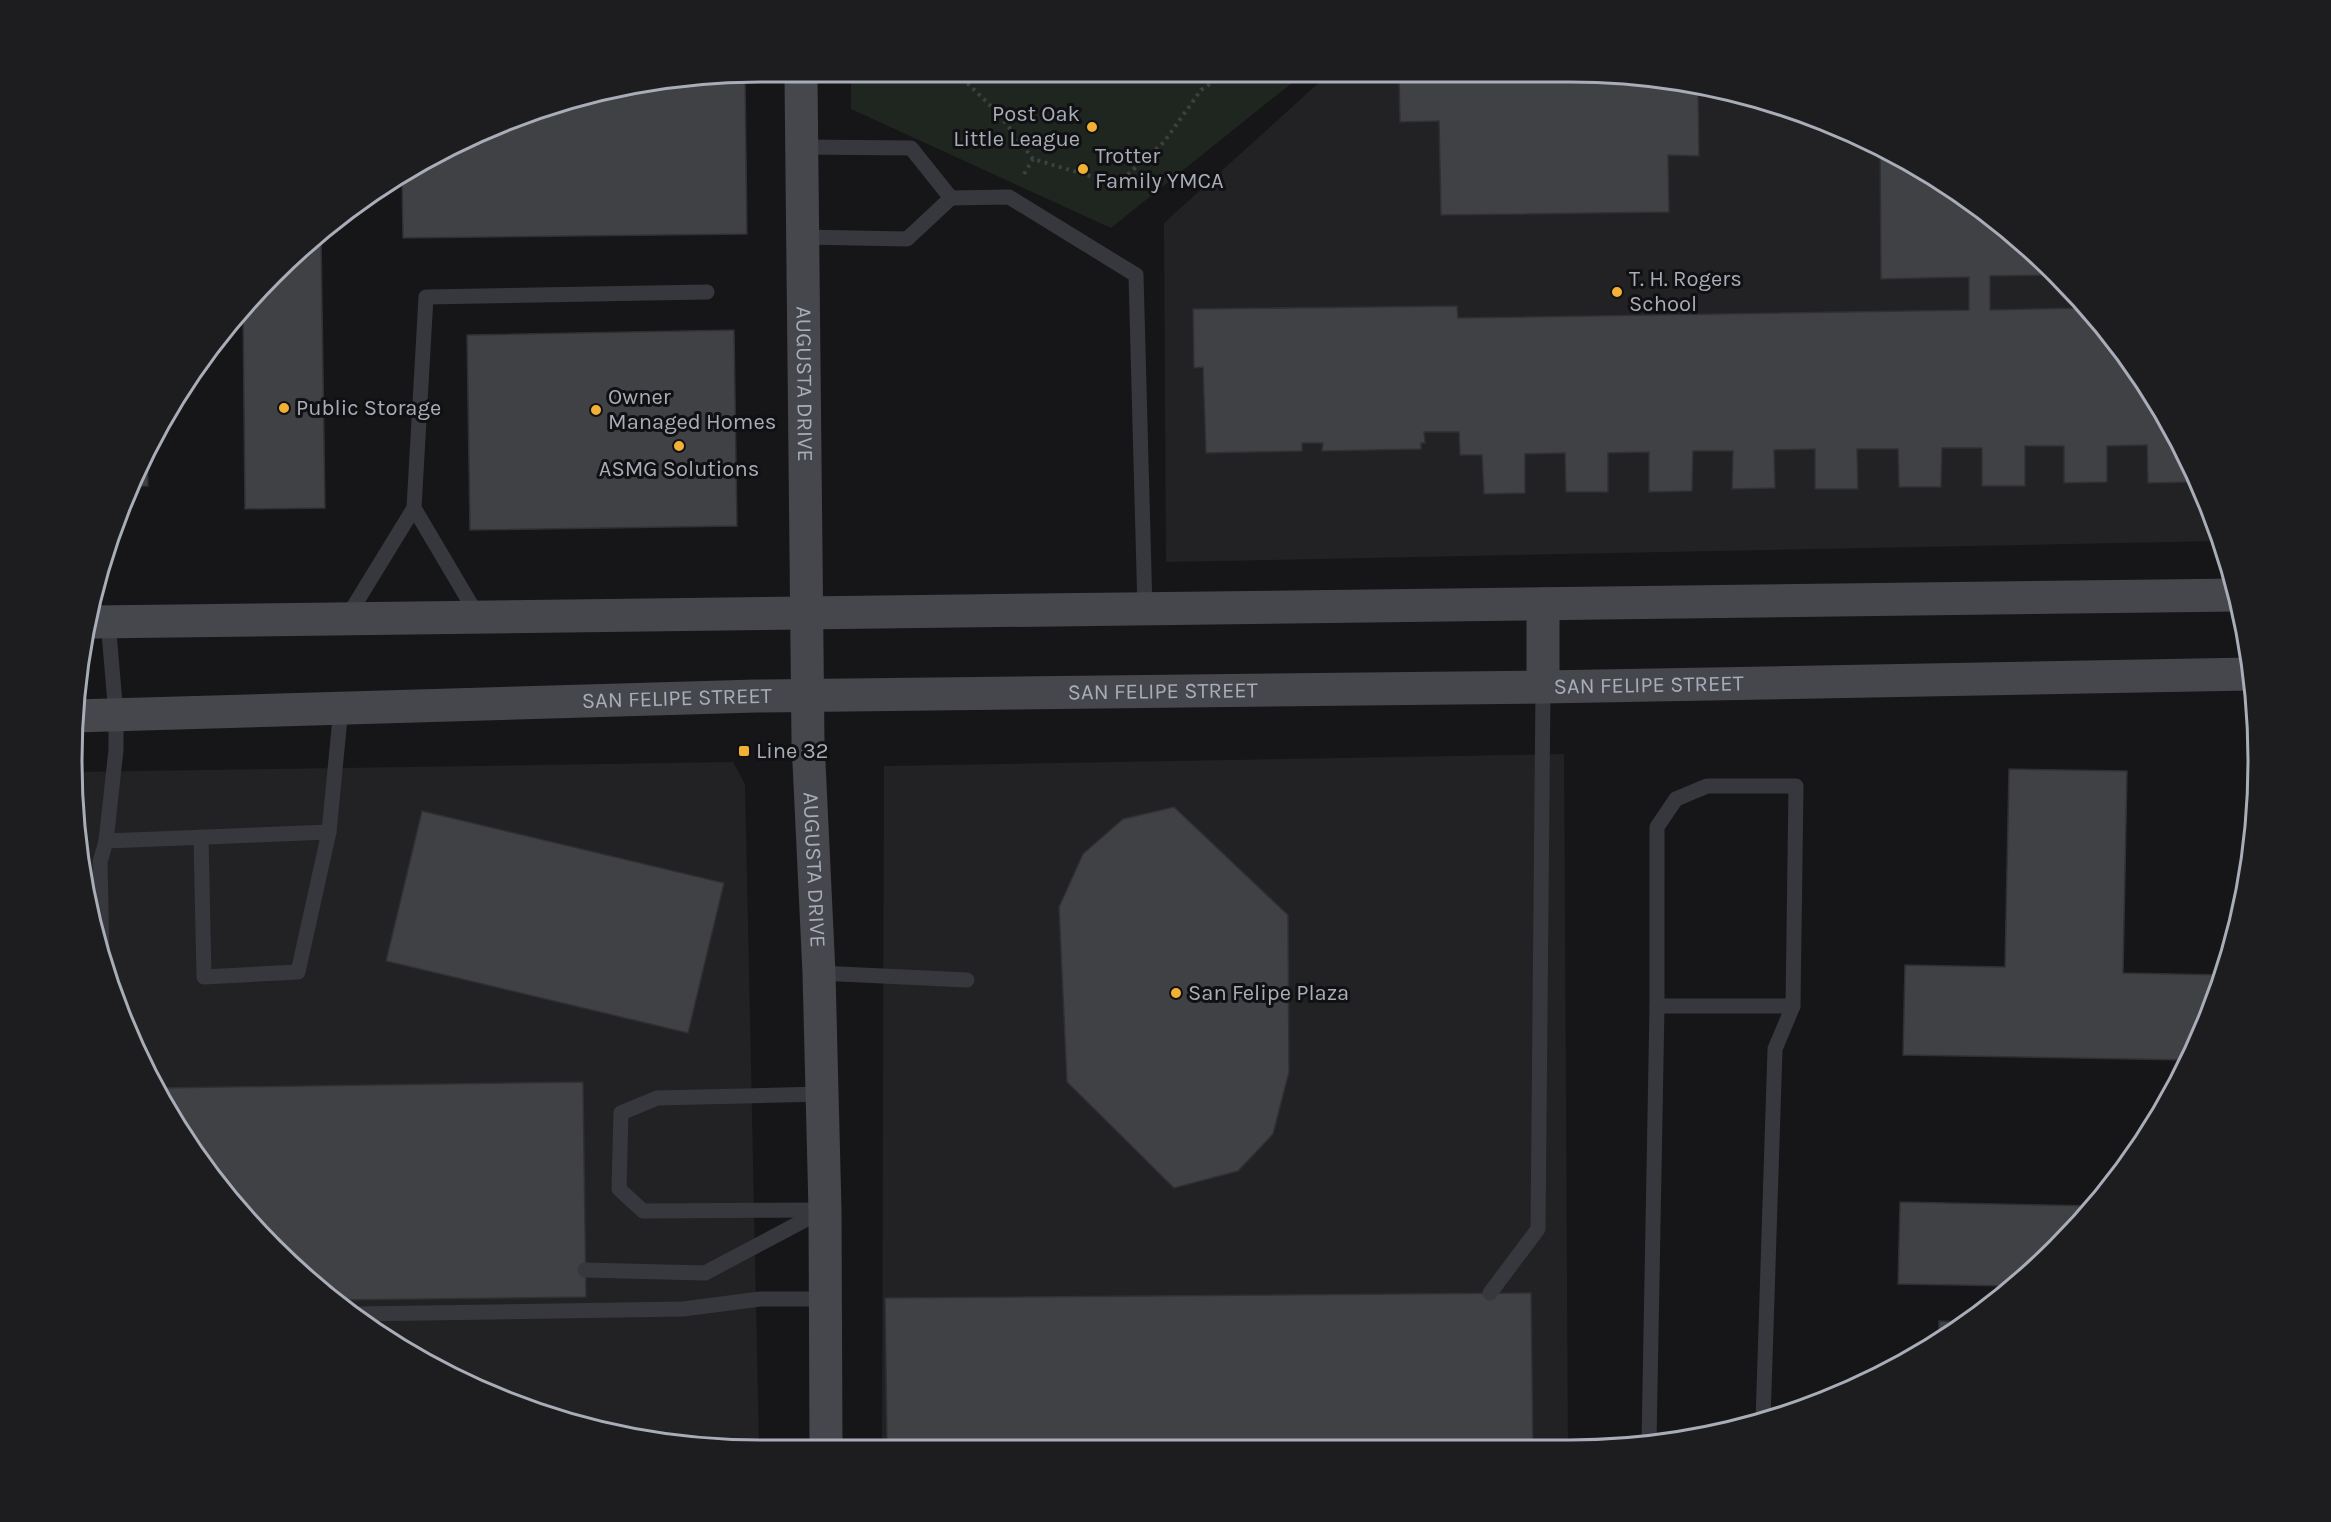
<svg xmlns="http://www.w3.org/2000/svg" width="2331" height="1522" font-family="Karla,sans-serif">
<style>
.built{fill:#222225}
.green{fill:#1e261f}
.building{fill:#404145;stroke:#303034;stroke-width:1.5}
.lines{fill:none;stroke-linecap:round;stroke-linejoin:round}
.path{stroke:#3d3f44;stroke-width:4;stroke-dasharray:3 4.5;stroke-linecap:butt}
.lane{stroke:#37383d;stroke-width:15}
.secondary{stroke:#45474d;stroke-width:33}
.poi-dot{fill:#f2b134;stroke:#111113;stroke-width:2}
.labels{text-anchor:middle;dominant-baseline:central;stroke-width:6;stroke-linejoin:round;paint-order:stroke}
.poi-label{font-size:22px;fill:#a8adb8;stroke:#111113;text-anchor:start}
.street-label{font-size:22px;fill:#a8adb8;stroke:#111113}
.rim{fill:none;stroke:#a8adb8;stroke-width:3}
</style>
<rect width="100%" height="100%" fill="#161618"/>
<g class="built">
<polygon points="1324,78 1660,78 1791,108 1874,143 2024,243 2116,341 2188,456 2220,541 1166,562 1164,223"/>
<polygon points="1564,754 1568,1448 882,1445 884,766"/>
<polygon points="733,762 745,784 759,1445 671,1444 497,1397 416,1358 307,1279 188,1143 125,1025 95,939 74,806 73,772"/>
</g>
<polygon class="green" points="851,78 1298,78 1111,228 851,109"/>
<g class="building">
<polygon points="671,78 745,78 747,234 403,238 402,176 540,108"/>
<polygon points="1399,78 1660,78 1706,89 1698,89 1699,156 1668,155 1669,212 1441,215 1439,121 1400,122"/>
<polygon points="1880,147 2024,243 2055,275 1990,276 1990,310 2085,308 2116,341 2188,456 2190,482 2148,483 2147,445 2107,446 2107,482 2064,483 2064,446 2025,446 2025,486 1982,486 1982,448 1942,448 1941,487 1899,487 1898,449 1857,449 1858,489 1815,489 1815,449 1774,450 1775,488 1732,489 1733,451 1693,451 1692,491 1649,492 1649,452 1608,453 1608,492 1566,492 1565,453 1525,454 1525,493 1484,494 1482,455 1460,455 1459,432 1424,432 1425,443 1421,443 1421,449 1322,451 1323,443 1302,443 1302,451 1206,453 1203,367 1194,368 1193,309 1457,306 1458,318 1969,310 1969,277 1881,279"/>
<polygon points="321,235 325,508 245,509 243,309 274,274"/>
<polygon points="734,330 737,526 470,530 467,335"/>
<polygon points="147,455 148,486 133,486"/>
<polygon points="2009,769 2127,771 2123,973 2224,975 2187,1060 1903,1055 1905,965 2005,967"/>
<polygon points="1174,807 1288,915 1289,1072 1273,1134 1238,1171 1174,1188 1067,1082 1059,907 1083,854 1123,819"/>
<polygon points="422,811 724,883 688,1033 386,961"/>
<polygon points="583,1082 586,1297 337,1300 307,1279 188,1143 158,1088"/>
<polygon points="1900,1202 2095,1206 2013,1286 1898,1284"/>
<polygon points="1531,1293 1533,1448 887,1445 885,1298"/>
<polygon points="1939,1321 1967,1322 1939,1339"/>
</g>
<g class="lines">
<g class="path">
<polyline points="962,78 998,113 1033,159 1117,184 1164,142 1201,90 1219,78"/>
<polyline points="1024,174 1033,159"/>
</g>
<g class="lane">
<polyline points="802,147 911,148 951,198 907,239 803,237"/>
<polyline points="951,198 1009,197 1136,275 1145,610"/>
<polyline points="414,508 479,618"/>
<polyline points="346,619 414,508 426,297 707,292"/>
<polyline points="108,621 116,715 116,750 106,841 329,832"/>
<polyline points="201,837 204,977 298,972 329,832 341,708"/>
<polyline points="102,957 100,862 106,841"/>
<polyline points="819,973 967,980"/>
<polyline points="1657,1006 1793,1006"/>
<polyline points="821,1094 657,1098 621,1113 619,1189 643,1211 825,1210"/>
<polyline points="585,1270 705,1273 822,1211"/>
<polyline points="1490,1293 1538,1229 1543,687"/>
<polyline points="356,1314 683,1309 760,1299 825,1299"/>
<polyline points="1649,1443 1657,1006 1657,827 1676,799 1707,786 1796,786 1793,1006 1775,1049 1763,1421"/>
</g>
<g class="secondary">
<path id="s1" d="M 801,78 L 808,742 L 819,973 L 825,1210 L 826,1445"/>
<polyline points="1543,604 1543,687"/>
<polyline points="92,622 2238,595"/>
<path id="s2" d="M 74,716 L 756,696 L 1543,687 L 2251,674"/>
</g>
</g>
<g class="poi-dot">
<circle cx="1092" cy="127" r="6"/>
<circle cx="1083" cy="169" r="6"/>
<circle cx="1617" cy="292" r="6"/>
<circle cx="284" cy="408" r="6"/>
<circle cx="596" cy="410" r="6"/>
<circle cx="679" cy="446" r="6"/>
<rect x="738" y="745" width="12" height="12" rx="3"/>
<circle cx="1176" cy="993" r="6"/>
</g>
<g class="labels">
<g class="poi-label">
<text x="1080" y="114" text-anchor="end">Post Oak<tspan x="1080" dy="25">Little League</tspan></text>
<text x="1095" y="156">Trotter<tspan x="1095" dy="25">Family YMCA</tspan></text>
<text x="1629" y="279">T. H. Rogers<tspan x="1629" dy="25">School</tspan></text>
<text x="608" y="397">Owner<tspan x="608" dy="25">Managed Homes</tspan></text>
<text x="296" y="408">Public Storage</text>
<text x="679" y="469" text-anchor="middle">ASMG Solutions</text>
<text x="756" y="751">Line 32</text>
<text x="1188" y="993">San Felipe Plaza</text>
</g>
<g class="street-label">
<text stroke="none"><textPath href="#s1" startOffset="306">AUGUSTA DRIVE</textPath></text>
<text stroke="none"><textPath href="#s2" startOffset="1575">SAN FELIPE STREET</textPath></text>
<text stroke="none"><textPath href="#s2" startOffset="1089">SAN FELIPE STREET</textPath></text>
<text stroke="none"><textPath href="#s2" startOffset="603">SAN FELIPE STREET</textPath></text>
<text stroke="none"><textPath href="#s1" startOffset="792">AUGUSTA DRIVE</textPath></text>
</g>
</g>
<path d="M0 0H2331V1522H0ZM760 82H1570A678 678 0 0 1 2248 760V762A678 678 0 0 1 1570 1440H760A678 678 0 0 1 82 762V760A678 678 0 0 1 760 82Z" fill="#1d1d20" fill-rule="evenodd"/>
<path class="rim" d="M760 82H1570A678 678 0 0 1 2248 760V762A678 678 0 0 1 1570 1440H760A678 678 0 0 1 82 762V760A678 678 0 0 1 760 82Z"/>
</svg>
